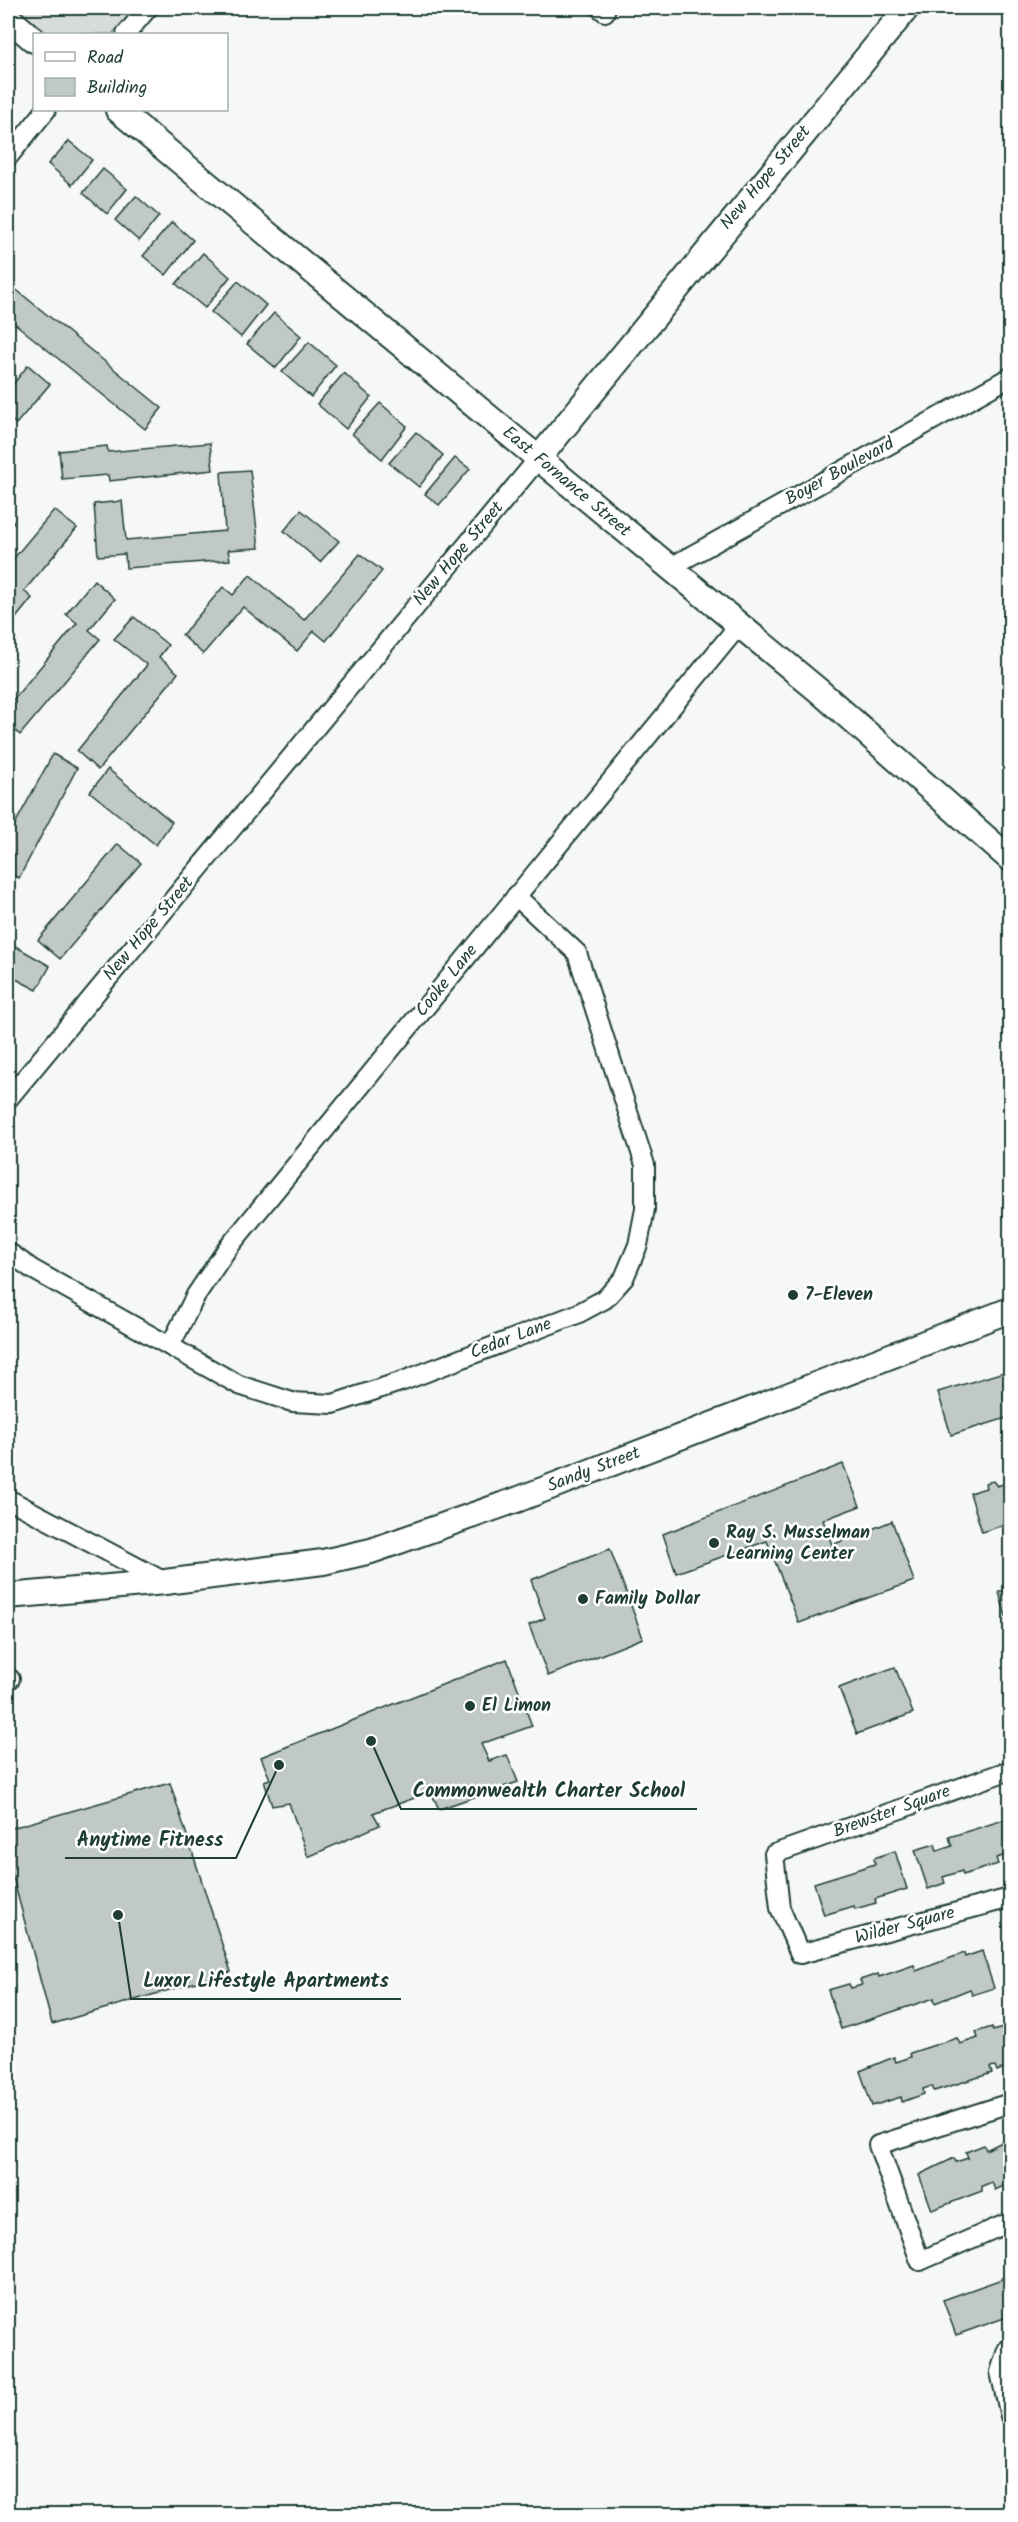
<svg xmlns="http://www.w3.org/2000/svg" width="1018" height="2522" font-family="Kalam,sans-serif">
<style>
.green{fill:#d6dcdb;stroke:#7a8c88;stroke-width:1.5}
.building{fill:#c0c9c6;stroke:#1f3d34;stroke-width:1.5}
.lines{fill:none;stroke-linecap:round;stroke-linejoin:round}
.street-casing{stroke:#1f3d34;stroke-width:22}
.secondary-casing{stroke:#1f3d34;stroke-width:28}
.street{stroke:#fff;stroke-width:18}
.secondary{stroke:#fff;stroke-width:24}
.poi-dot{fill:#1f3d34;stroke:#fff;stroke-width:2}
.labels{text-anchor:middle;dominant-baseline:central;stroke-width:5;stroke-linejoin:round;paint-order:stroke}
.street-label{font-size:18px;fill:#1f3d34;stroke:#fff}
.poi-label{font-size:18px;font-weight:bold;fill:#1f3d34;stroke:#fff;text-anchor:start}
.leader{fill:none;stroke:#1f3d34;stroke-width:2}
.callout-dot{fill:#1f3d34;stroke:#fff;stroke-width:2}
.callout-label{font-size:20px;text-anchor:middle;font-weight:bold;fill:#1f3d34;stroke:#fff;stroke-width:5;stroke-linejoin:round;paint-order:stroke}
</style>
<rect width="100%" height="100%" fill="#f6f7f7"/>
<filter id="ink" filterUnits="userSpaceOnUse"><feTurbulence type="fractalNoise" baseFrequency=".0167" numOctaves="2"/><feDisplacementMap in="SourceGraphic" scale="12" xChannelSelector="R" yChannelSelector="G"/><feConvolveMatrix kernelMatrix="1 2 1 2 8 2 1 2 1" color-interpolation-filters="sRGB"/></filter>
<g filter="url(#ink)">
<polygon class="green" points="8,8 135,8 112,34 40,34"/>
<g class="building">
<polygon points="69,141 92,160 72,185 48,164"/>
<polygon points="103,169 127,189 107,214 83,193"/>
<polygon points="136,196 159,216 139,241 115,220"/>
<polygon points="172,222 193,240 166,275 143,256"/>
<polygon points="203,253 230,277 205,308 176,284"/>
<polygon points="238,281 266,305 241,337 211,312"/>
<polygon points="8,283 162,408 145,429 8,318"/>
<polygon points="274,313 301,336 276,368 247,344"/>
<polygon points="309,342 336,365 311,397 282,372"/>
<polygon points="28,365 50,384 16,424 8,417 8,391"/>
<polygon points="344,373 371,397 346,429 317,404"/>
<polygon points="380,403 407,426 382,459 352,434"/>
<polygon points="416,432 443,455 419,487 389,463"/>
<polygon points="210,443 213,470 109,481 108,475 62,479 59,451 107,446 108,452"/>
<polygon points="455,458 470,469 439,505 425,494"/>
<polygon points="250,470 259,548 228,550 230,560 126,568 125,554 98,556 94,504 122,501 126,540 225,531 221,472"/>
<polygon points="54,510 77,528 24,591 32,598 8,628 8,565"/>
<polygon points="301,510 339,541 320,562 284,531"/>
<polygon points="8,517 14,522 8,529"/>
<polygon points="360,554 382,571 326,641 314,631 297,651 243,607 203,654 182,635 223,587 233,595 250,575 304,620"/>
<polygon points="94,580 115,599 89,630 100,639 20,735 8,724 8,706 77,623 66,614"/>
<polygon points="134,617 168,645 159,657 178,673 98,770 77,751 147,665 114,639"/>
<polygon points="53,754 77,768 19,878 11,874 8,880 8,837"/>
<polygon points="108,769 172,822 156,845 90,792"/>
<polygon points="118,844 141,863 60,959 38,940"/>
<polygon points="8,942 50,966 37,990 8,975"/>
<polygon points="1007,1371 1010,1372 1010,1417 951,1435 938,1392"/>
<polygon points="843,1464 860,1506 823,1520 832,1545 892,1521 914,1581 799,1623 767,1541 676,1573 663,1534"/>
<polygon points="1010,1477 1010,1523 982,1532 970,1493 986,1488 985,1483 993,1481 997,1486 1009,1482 1008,1478"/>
<polygon points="610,1549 643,1638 548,1676 529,1625 545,1618 531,1580"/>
<polygon points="1010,1589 1010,1631 999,1592"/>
<polygon points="507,1659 532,1726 481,1744 489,1761 507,1755 518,1782 439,1809 431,1792 373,1813 380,1825 308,1857 289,1803 272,1806 264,1781 270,1779 261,1757"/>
<polygon points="895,1667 913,1713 857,1734 839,1688"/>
<polygon points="170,1783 231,1972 52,2024 8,1859 8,1829"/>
<polygon points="1010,1818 1010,1859 1005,1860 1003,1856 996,1858 998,1864 963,1875 962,1871 943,1877 945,1883 928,1889 915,1850 935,1844 937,1851 952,1846 949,1837"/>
<polygon points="895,1851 907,1889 875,1899 876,1903 855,1909 854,1906 824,1915 814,1883 875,1864 874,1858"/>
<polygon points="982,1951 994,1988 972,1995 970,1989 935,2003 934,1998 841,2029 828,1990 849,1984 851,1988 862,1985 860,1980 878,1974 879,1977 914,1965 916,1971 964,1953 965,1957"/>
<polygon points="1009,2026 1010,2066 997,2071 995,2066 990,2067 992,2073 934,2091 932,2086 923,2089 924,2094 902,2102 901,2097 872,2106 860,2071 894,2057 896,2062 911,2057 910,2053 957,2038 960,2044 978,2038 976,2032 992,2027 993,2031"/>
<polygon points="1010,2138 1010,2183 995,2190 992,2182 982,2186 982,2191 932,2210 919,2175 954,2158 956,2162 968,2158 966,2152 984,2145 986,2150"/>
<polygon points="1010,2276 1010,2316 956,2335 943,2300"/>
</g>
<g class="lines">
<g class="street-casing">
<g id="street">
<polyline points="600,8 605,12"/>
<polyline points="126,34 148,8"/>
<polyline points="8,157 46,110"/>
<polyline points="669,568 1010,377"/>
<polyline points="8,1099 538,459"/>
<polyline points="8,1252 32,1269 239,1385 292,1402 333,1404 403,1381 577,1314 605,1299 624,1278 638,1245 645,1209 645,1165 577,953 516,896"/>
<polyline points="170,1346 196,1295 227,1249 739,625"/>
<polyline points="8,1499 165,1582"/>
<polyline points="8,1680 10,1679"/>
<polyline points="1010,1770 774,1854 780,1908 800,1954 1010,1898"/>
<polyline points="1010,2103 878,2145 920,2261 1010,2222"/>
<polyline points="1010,2348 1007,2350 1000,2372 1010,2416"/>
</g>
</g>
<g class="secondary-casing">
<g id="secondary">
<polyline points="8,18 34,40"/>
<polyline points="118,110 819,691 1010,859"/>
<polyline points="538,459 907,8"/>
<polyline points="8,1596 165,1582 323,1562 371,1551 519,1499 1010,1310"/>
</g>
</g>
<use href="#street" class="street"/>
<use href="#secondary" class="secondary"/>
</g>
</g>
<g class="poi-dot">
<circle cx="793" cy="1295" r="6"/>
<circle cx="714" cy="1543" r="6"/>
<circle cx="583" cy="1599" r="6"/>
<circle cx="470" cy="1706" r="6"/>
</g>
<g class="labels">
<g class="street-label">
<text transform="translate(766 178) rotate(-50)">New Hope Street</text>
<text transform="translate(840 472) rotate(-29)">Boyer Boulevard</text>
<text transform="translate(566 482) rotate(40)">East Fornance Street</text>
<text transform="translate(459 554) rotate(-50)">New Hope Street</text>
<text transform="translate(149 929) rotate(-50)">New Hope Street</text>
<text transform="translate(447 981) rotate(-51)">Cooke Lane</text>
<text transform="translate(511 1339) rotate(-21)">Cedar Lane</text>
<text transform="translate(594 1470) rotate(-21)">Sandy Street</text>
<text transform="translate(892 1812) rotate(-20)">Brewster Square</text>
<text transform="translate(905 1926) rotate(-15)">Wilder Square</text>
</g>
<g class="poi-label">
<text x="805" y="1295">7-Eleven</text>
<text x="726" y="1533">Ray S. Musselman<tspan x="726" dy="21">Learning Center</tspan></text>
<text x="595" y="1599">Family Dollar</text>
<text x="482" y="1706">El Limon</text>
</g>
</g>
<path class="leader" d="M371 1741L401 1809H697M279 1765L236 1858H65M118 1915L131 1999H401"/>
<g class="callout-dot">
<circle cx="371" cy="1741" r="6"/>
<circle cx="279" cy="1765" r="6"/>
<circle cx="118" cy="1915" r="6"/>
</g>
<g class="callout-label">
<text x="549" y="1797">Commonwealth Charter School</text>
<text x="150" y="1846">Anytime Fitness</text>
<text x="266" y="1987">Luxor Lifestyle Apartments</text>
</g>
<rect width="1018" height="2522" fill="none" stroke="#fff" stroke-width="30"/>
<rect x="15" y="15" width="988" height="2492" fill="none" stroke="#1f3d34" stroke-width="2" filter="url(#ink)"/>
<rect x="33" y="33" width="195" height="78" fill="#ffffff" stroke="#a5b1ae" stroke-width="1.5"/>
<rect x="45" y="52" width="30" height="9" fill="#ffffff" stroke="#a5b1ae" stroke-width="1.5"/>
<text x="87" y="63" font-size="18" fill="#1f3d34">Road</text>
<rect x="45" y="78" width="30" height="18" fill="#c0c9c6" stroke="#a5b1ae" stroke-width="1.5"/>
<text x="87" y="93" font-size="18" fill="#1f3d34">Building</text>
</svg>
